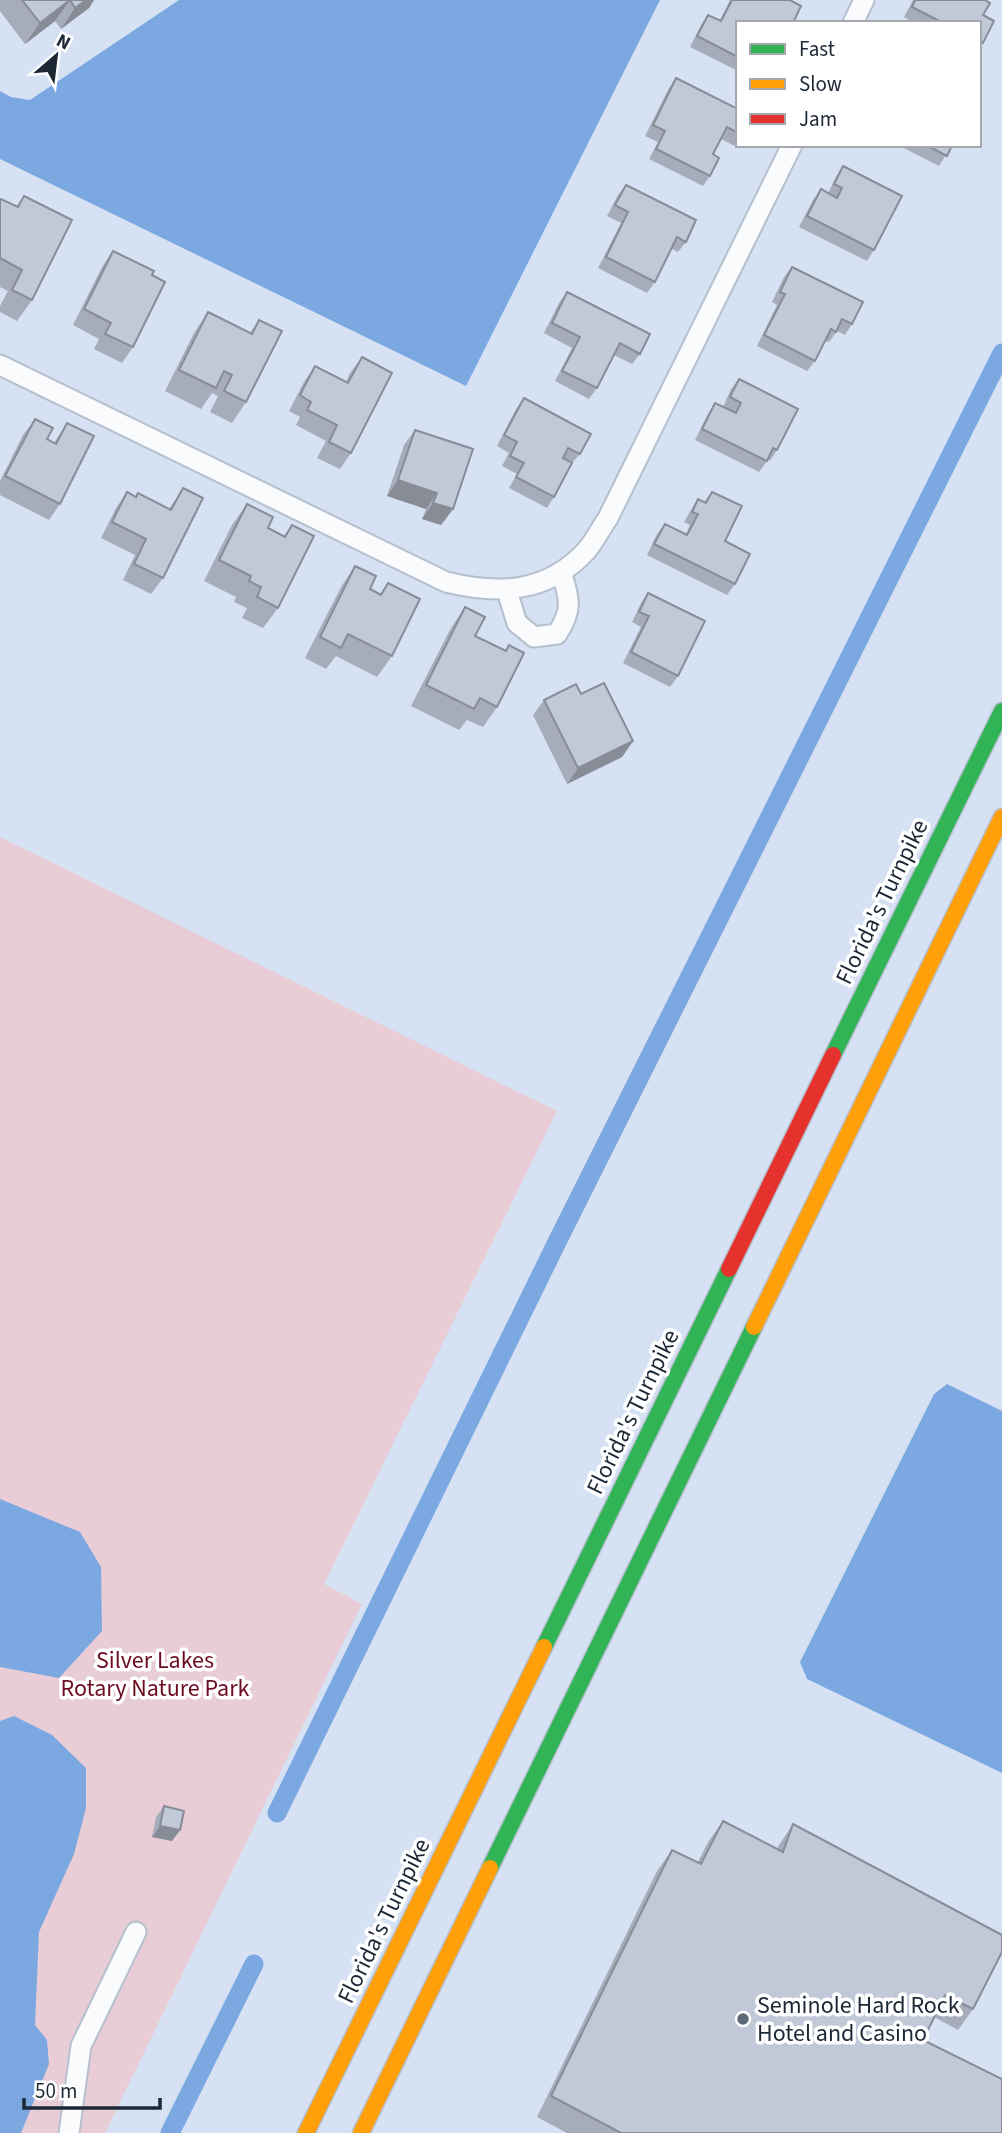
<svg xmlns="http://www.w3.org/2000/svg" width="1002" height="2133" font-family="'Source Sans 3',sans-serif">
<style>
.green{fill:#e8cdd6}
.water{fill:#7ca8e2}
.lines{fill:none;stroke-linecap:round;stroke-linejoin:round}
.canal{stroke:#7ca8e2;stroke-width:19}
.street-casing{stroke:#b5bfce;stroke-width:23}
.fast-casing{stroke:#b5bfce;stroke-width:19}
.slow-casing{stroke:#b5bfce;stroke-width:19}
.jam-casing{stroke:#b5bfce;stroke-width:19}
.street{stroke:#f9fbfd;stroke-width:19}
.fast{stroke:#30b455;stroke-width:16}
.slow{stroke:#ff9f0a;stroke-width:16}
.jam{stroke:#e5322d;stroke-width:16}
.wall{fill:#a6acba}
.shaded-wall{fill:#878c97}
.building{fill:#c1c8d8;stroke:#878c97;stroke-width:2}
.poi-dot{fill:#5e6978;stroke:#fff;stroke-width:2.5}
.labels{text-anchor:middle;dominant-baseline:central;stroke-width:7;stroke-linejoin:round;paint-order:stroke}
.street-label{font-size:24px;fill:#1d2836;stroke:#fff}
.park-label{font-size:24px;fill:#6c0c21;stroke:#fff}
.poi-label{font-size:24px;fill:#1d2836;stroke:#fff;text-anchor:start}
</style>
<rect width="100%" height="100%" fill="#d6e2f3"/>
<polygon class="green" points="0,837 557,1111 324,1584 362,1604 105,2133 0,2133"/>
<g class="water">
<polygon points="179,0 660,0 466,386 0,159 0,91 11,97 30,100"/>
<polygon points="947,1384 1002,1411 1002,1773 807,1679 800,1662 934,1394"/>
<polygon points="0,1499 80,1532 101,1567 102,1631 59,1678 0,1667"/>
<polygon points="14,1716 52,1735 86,1768 86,1808 74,1854 39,1932 35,2025 47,2040 49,2064 21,2133 0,2133 0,1721"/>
</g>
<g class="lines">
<g class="canal">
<polyline points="277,1813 559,1238 1002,353"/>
<polyline points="170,2133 254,1964"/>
</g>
<g class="street-casing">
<g id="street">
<polyline points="853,23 864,0"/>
<path d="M 0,365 L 446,582 C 499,595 548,593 587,550 C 595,540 601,528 608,518 L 792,145"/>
<path d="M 507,591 L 517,623 L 534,637 L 557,634 C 573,610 570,599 561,572"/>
<polyline points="69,2133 81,2046 136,1932"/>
</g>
</g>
<g class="fast-casing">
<g id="fast">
<polyline points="833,1055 1002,711"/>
<polyline points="544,1647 729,1269"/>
<polyline points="490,1868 754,1327"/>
</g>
</g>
<g class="slow-casing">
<g id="slow">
<polyline points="754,1327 1002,817"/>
<polyline points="306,2133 544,1647"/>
<polyline points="361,2133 490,1868"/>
</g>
</g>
<g class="jam-casing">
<polyline id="jam" points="729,1269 833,1055"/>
</g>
<use href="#street" class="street"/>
<use href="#fast" class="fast"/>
<use href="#slow" class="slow"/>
<use href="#jam" class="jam"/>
</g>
<g class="wall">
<polygon points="0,0 94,0 89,8 61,29 55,21 25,44 0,11"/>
<polygon points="730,0 790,0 738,23 738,71 690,47 701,25 708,15 720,20"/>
<polygon points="913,0 985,0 983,43 979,47 979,23 915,23 904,17"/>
<polygon points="676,78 738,109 738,145 741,145 739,148 721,139 713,154 710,176 703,186 649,159 658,142 645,136 669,88"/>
<polygon points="898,145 952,145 939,166"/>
<polygon points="843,166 874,250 867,261 799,227 813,200 821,189 828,193 836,177"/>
<polygon points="626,185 686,242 678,252 672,249 655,282 647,293 598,268 621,223 607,216 618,195"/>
<polygon points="24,196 32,300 17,321 0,312 0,306 8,291 0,287 0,201 16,207"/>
<polygon points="113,251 152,275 133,347 122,363 94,349 99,339 73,325 102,267"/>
<polygon points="792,267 852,324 845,335 837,331 829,342 825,341 815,361 807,371 757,346 777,305 772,302 784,277"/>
<polygon points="567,292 640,354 632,364 614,355 597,388 589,399 555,381 572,348 544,333 559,303"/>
<polygon points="208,312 250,333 259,320 246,402 232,423 210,412 218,396 212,393 201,409 165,391 194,333"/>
<polygon points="362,357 351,453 340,469 317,458 326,441 296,425 300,417 289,411 304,382 315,366 346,382 350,373"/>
<polygon points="739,379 777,450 770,461 768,460 759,472 695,440 708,414 715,403 723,407 731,389"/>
<polygon points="524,398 580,454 571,464 554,497 547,508 509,488 517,474 502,466 509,453 497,446 516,409"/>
<polygon points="35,419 47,439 54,443 67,423 60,504 49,520 0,495 0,481 23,435"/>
<polygon points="415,430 453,509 441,525 422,519 426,509 387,496 404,445"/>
<polygon points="183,488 163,578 151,594 123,580 135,555 101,538 116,508 127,492 136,497 169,509"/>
<polygon points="712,492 735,584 727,595 647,555 657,534 665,524 686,534 690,525 684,522 691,510 698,499 704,502"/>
<polygon points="247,504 268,528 284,536 292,525 278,608 263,628 242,618 247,608 234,602 236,597 204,581 232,525"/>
<polygon points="355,566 370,589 380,594 388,583 392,656 377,677 336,656 326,669 305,658 341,587"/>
<polygon points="648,593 678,676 670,687 623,663 641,627 632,622 641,603"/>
<polygon points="465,607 475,636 505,651 509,645 497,707 483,727 467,720 459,730 411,706 451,628"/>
<polygon points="581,694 633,741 622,757 567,784 533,715 544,700"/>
<polygon points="164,1806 180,1830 172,1841 152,1837 156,1817"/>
<polygon points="723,1821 777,1849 779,1845 793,1824 973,2009 958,2030 934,2017 923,2040 1002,2133 567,2133 537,2117 657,1871 672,1850 698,1862 708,1842"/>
</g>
<g class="shaded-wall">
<polygon points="70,0 55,21 25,44 40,23"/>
<polygon points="86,0 94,0 89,8 61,29 75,8"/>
<polygon points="398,480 437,493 426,509 387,496"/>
<polygon points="433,503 453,509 441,525 422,519"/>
<polygon points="633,741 622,757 567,784 578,768"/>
<polygon points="160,1826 180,1830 172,1841 152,1837"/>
</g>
<g class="building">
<polygon points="22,0 86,0 75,8 70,0 40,23"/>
<polygon points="732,0 790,0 801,6 793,23 738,23 738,57 697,36 708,15 721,21"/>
<polygon points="915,0 985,0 990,3 983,15 994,21 983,43 979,41 979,23 943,23 912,7"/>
<polygon points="676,78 738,109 738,133 727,127 713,154 719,158 710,176 656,149 665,131 653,125"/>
<polygon points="926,145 952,145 947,156"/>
<polygon points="843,166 902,196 874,250 807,216 821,189 837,198 842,188 834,184"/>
<polygon points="626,185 696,220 686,242 677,237 655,282 606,257 628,212 615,205"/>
<polygon points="24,196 72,220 32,300 12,290 22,270 0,258 0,201 1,199 18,207"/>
<polygon points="113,251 154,271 152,275 165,282 133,347 105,334 111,323 84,309"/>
<polygon points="792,267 863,302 852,324 842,319 836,332 831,329 815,361 764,335 785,294 780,292"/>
<polygon points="567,292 650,334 640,354 620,343 597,388 562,371 580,337 552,323"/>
<polygon points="208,312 252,334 259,320 282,331 246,402 224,391 232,375 224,371 216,388 179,370"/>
<polygon points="362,357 392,373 351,453 329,442 337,425 307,410 311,402 300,395 315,366 348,383"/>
<polygon points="739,379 798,409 777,450 773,448 767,461 702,429 715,403 736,413 741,403 730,397"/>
<polygon points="524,398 591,434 580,454 568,448 563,458 572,463 554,497 516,477 524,463 510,456 517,442 504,435"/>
<polygon points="35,419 53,428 47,439 56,444 67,423 94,436 60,504 5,476"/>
<polygon points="415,430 473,449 453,509 433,503 437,493 398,480"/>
<polygon points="183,488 203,498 163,578 134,564 146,539 112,522 127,492 136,497 138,493 171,510"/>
<polygon points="712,492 742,506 725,541 750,554 735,584 654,544 665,524 687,535 698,514 692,512 698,499 706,503"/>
<polygon points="247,504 273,517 268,528 285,537 292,525 314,536 278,608 257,597 261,587 249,581 251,576 219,560"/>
<polygon points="355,566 376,576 370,589 381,595 388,583 420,599 392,656 348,634 341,648 320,637"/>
<polygon points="648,593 705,621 678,676 631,652 649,616 639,612"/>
<polygon points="465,607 485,617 475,636 506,651 509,645 524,653 497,707 480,698 474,709 426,685"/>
<polygon points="604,683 633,741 578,768 544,700 576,684 581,694"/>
<polygon points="164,1806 184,1811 180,1830 160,1826"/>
<polygon points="723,1821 783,1852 793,1824 1002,1935 1002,1952 973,2009 945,1995 923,2040 1002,2079 1002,2133 621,2133 551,2096 672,1850 701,1864"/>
</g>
<circle class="poi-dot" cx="743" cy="2019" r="7"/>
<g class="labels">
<g class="street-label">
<text transform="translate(882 902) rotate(-64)">Florida's Turnpike</text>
<text transform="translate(633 1412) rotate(-64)">Florida's Turnpike</text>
<text transform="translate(384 1921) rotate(-64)">Florida's Turnpike</text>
</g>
<g class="park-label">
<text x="155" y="1660">Silver Lakes<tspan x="155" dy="28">Rotary Nature Park</tspan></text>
</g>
<g class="poi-label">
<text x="757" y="2005">Seminole Hard Rock<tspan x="757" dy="28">Hotel and Casino</tspan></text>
</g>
</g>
<rect x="736" y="21" width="245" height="126" fill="#ffffff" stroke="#a5a9af" stroke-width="2"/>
<rect x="750" y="44" width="35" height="10" fill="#30b455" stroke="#a5a9af" stroke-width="2"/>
<text x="799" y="56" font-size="21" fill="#1d2836">Fast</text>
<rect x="750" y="79" width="35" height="10" fill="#ff9f0a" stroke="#a5a9af" stroke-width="2"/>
<text x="799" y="91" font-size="21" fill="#1d2836">Slow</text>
<rect x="750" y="114" width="35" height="10" fill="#e5322d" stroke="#a5a9af" stroke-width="2"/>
<text x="799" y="126" font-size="21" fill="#1d2836">Jam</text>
<g transform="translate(56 56) rotate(28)" stroke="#ffffff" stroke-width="5" paint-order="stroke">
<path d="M0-5L12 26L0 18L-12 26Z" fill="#1d2836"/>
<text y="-10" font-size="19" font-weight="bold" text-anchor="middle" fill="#1d2836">N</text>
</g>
<path d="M24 2098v10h136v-10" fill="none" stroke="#1d2836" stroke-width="3.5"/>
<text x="35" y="2098" font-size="21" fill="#1d2836" stroke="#ffffff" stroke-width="5" paint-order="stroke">50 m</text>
</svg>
